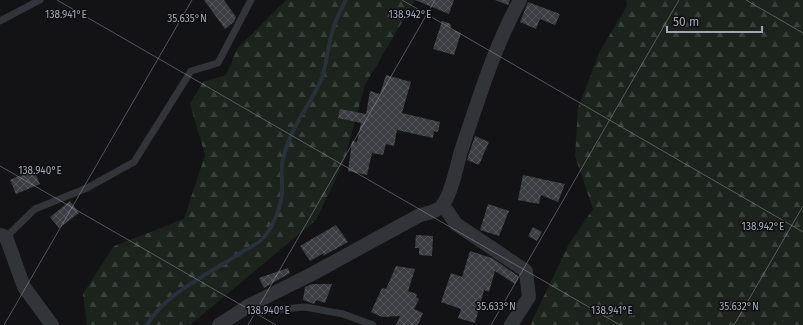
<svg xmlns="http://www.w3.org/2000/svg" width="803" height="325" font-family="'Fira Sans',sans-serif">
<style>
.forest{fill:url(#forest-firs)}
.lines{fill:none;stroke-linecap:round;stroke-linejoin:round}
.stream{stroke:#283039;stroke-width:4}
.building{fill:url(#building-cross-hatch)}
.lane{stroke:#33343a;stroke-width:7}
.street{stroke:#33343a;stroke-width:14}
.ticks{fill:none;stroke:#a3a7b6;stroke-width:1;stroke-opacity:0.45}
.ticks-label{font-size:10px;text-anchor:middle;fill:#a3a7b6;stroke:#0e0e10;stroke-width:3;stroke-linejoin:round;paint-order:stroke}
</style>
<defs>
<pattern id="forest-firs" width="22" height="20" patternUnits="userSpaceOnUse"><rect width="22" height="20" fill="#1b231c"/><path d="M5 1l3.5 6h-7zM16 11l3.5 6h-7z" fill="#39403b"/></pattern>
<pattern id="building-cross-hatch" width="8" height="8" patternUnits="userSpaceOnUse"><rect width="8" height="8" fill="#3c3d42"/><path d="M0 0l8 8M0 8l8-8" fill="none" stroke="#55565b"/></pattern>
</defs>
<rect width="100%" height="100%" fill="#131315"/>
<g class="forest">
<polygon points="286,0 415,0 365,85 344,161 316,220 190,325 87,325 83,294 114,246 184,219 205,155 190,104 203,82 226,75 237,49"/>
<polygon points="626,0 803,0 803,325 530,325 569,244 593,209 575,156 578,108 600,51 627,6"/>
</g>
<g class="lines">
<path class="stream" d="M 147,325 C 165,293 211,273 242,252 C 249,248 260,243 264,237 C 273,227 280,209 282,195 C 283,183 280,171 283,159 C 290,127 308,109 321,80 C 327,66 327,48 332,33 C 335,21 340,11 346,0"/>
</g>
<g class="building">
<polygon points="204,0 224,0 236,17 234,22 225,29"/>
<polygon points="415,0 454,0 449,14"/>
<polygon points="495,0 510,0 508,5"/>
<polygon points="528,2 560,14 555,25 540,19 536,29 520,22"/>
<polygon points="442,21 451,24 450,29 461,33 454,55 433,49"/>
<polygon points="386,75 411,82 402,113 440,122 438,132 434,131 433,138 397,130 394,146 386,144 383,155 372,153 367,175 348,171 352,141 357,142 361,123 338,118 340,109 366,114 370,91 380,94"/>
<polygon points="475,136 489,142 479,165 467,160"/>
<polygon points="33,169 40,184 16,194 10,180"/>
<polygon points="523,175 565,184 558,202 541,195 539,204 518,200"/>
<polygon points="70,201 79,213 59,228 50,217"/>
<polygon points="488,204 509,211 499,236 480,230"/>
<polygon points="336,225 348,242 323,256 324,253 310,261 300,246"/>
<polygon points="533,227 542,232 537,241 528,236"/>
<polygon points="416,235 433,236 432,256 419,255 419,248 415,248"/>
<polygon points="470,251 492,258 518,276 518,279 515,284 495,271 489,292 484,290 475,323 458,318 461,309 441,302 451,273 462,277"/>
<polygon points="396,266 415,269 408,291 417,294 416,297 419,299 414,309 423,313 418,325 396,325 400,316 382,317 371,312 382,288 386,289"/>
<polygon points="288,268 290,273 264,288 259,278"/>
<polygon points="312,284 332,284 325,303 316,300 314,304 303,300 305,287"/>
</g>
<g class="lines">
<g class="lane">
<polyline points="0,21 40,0"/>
<polyline points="6,237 35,209 87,188 134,162 191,71 218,63 251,0"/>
<polyline points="252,304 261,311 305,307 343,314 373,325"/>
</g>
<g class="street">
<polyline points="443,205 456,224 526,271 529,297 511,325"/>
<polyline points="0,235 6,237 24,287 52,325"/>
<path d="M 219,325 L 250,305 L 312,274 L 420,215 C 427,213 436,212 442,206 C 452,193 456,168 461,151 C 478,101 494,47 520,0"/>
</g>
</g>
<path class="ticks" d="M 57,0 L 620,325M 402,0 L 803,232M 746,0 L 803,33M 0,166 L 276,325M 4,325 L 192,0M 248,325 L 435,0M 491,325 L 679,0M 734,325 L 803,206"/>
<g class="ticks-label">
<text x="410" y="18">138.942°E</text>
<text x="66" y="18">138.941°E</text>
<text x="187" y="22">35.635°N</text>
<text x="40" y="174">138.940°E</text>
<text x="763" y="230">138.942°E</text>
<text x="496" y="310">35.633°N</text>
<text x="739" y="310">35.632°N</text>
<text x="268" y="314">138.940°E</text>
<text x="612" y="314">138.941°E</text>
</g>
<path d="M667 26v6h95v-6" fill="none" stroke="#a3a7b6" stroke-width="2"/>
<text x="673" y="26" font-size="12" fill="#a3a7b6" stroke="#0e0e10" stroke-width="3" paint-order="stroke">50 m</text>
</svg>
